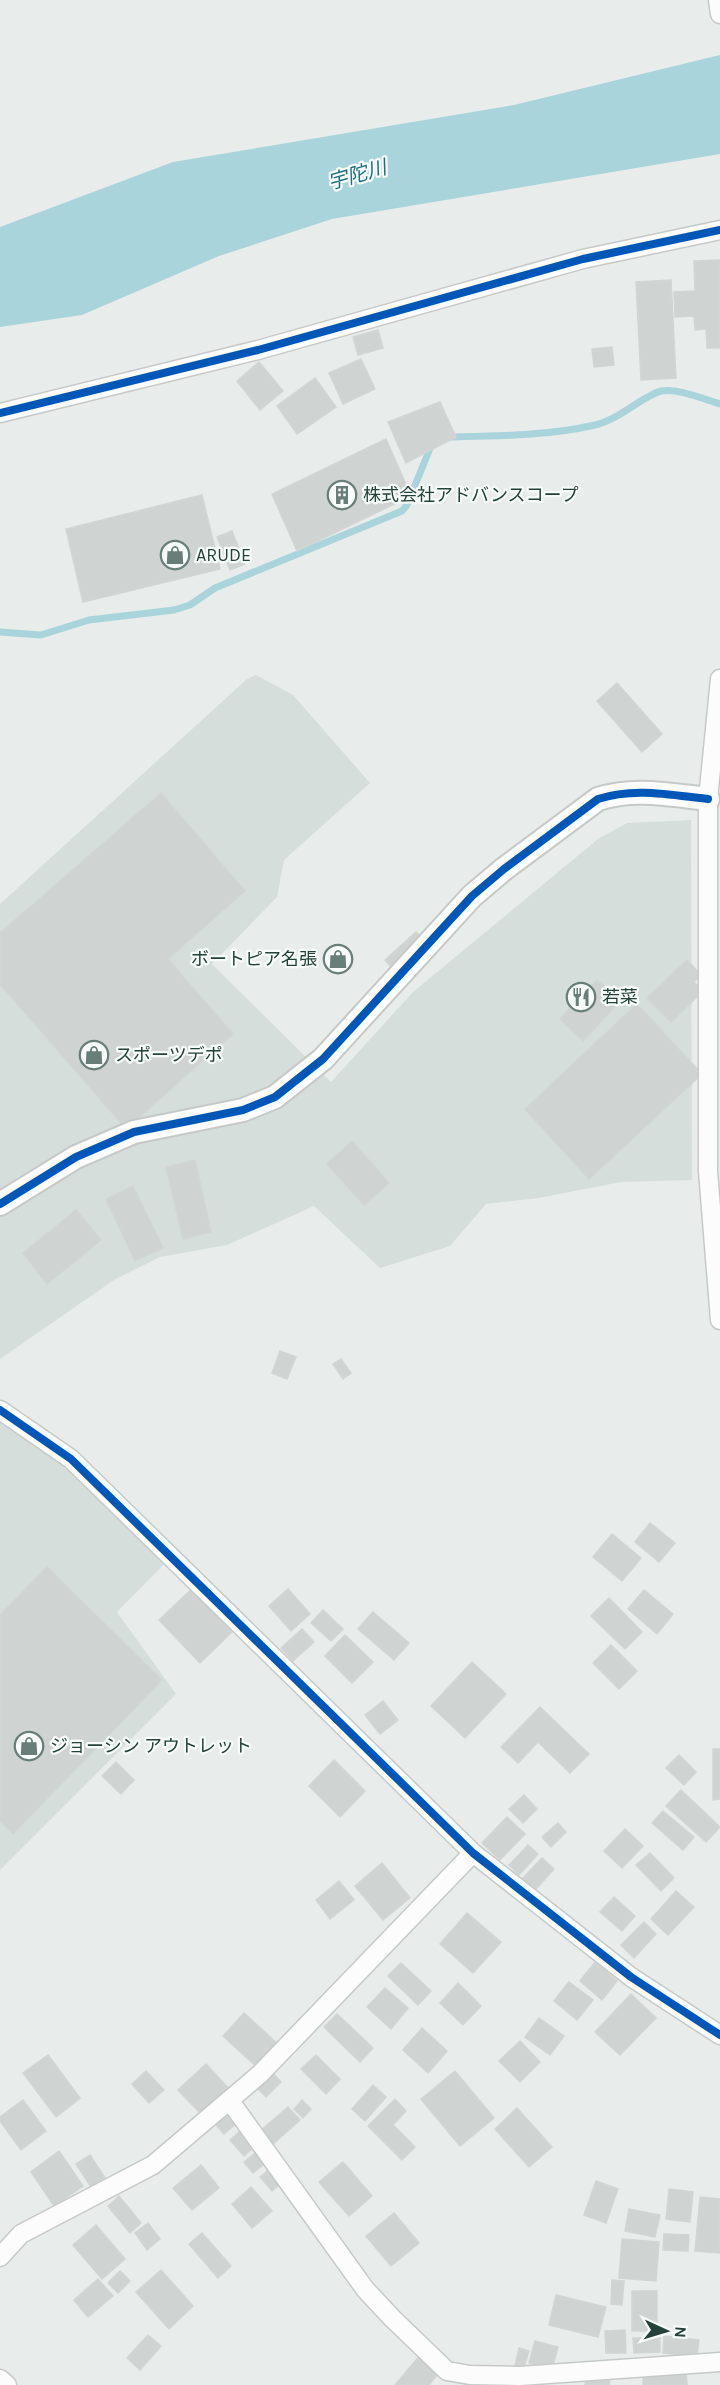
<svg xmlns="http://www.w3.org/2000/svg" width="720" height="2385" font-family="Karla,'Noto Sans JP',sans-serif">
<style>
.built{fill:#d6dedb}
.water{fill:#a9d4db}
.lines{fill:none;stroke-linecap:round;stroke-linejoin:round}
.stream{stroke:#a9d4db;stroke-width:7}
.building{fill:#cfd4d2;stroke:#d1d6d4;stroke-width:1.5}
.minor-casing{stroke:#c5cac8;stroke-width:21}
.tertiary-casing{stroke:#c5cac8;stroke-width:26}
.minor{stroke:#fcfcfc;stroke-width:18}
.tertiary{stroke:#fcfcfc;stroke-width:22}
.cycleway-casing{stroke:#f7fbf9;stroke-width:11}
.cycleway{stroke:#0057b8;stroke-width:8}
.labels{text-anchor:middle;dominant-baseline:central;stroke-width:4.5;stroke-linejoin:round;paint-order:stroke}
.poi-label{font-size:18px;fill:#24423a;stroke:#f7fbf9;text-anchor:start}
.water-label{font-size:20px;font-style:italic;fill:#1c6f80;stroke:#f7fbf9}
</style>
<rect width="100%" height="100%" fill="#e8edeb"/>
<g class="built">
<polygon points="256,675 293,695 370,783 284,860 277,897 212,964 331,1082 413,992 598,839 627,823 691,820 692,1180 621,1182 539,1198 486,1204 450,1246 380,1268 314,1206 227,1245 160,1257 114,1280 0,1359 0,904 247,679"/>
<polygon points="0,1421 67,1467 166,1562 117,1612 176,1694 0,1870"/>
</g>
<polygon class="water" points="720,55 720,154 332,219 219,256 82,315 0,327 0,227 173,162 514,105"/>
<g class="lines">
<g class="stream">
<path d="M 448,437 C 497,436 547,436 595,425 C 621,419 642,396 661,391 C 678,388 703,399 720,404"/>
<polyline points="0,632 41,635 89,620 174,610 190,605 215,588 402,511 407,505 431,446"/>
</g>
</g>
<g class="building">
<polygon points="720,260 720,348 707,348 706,329 695,330 694,316 675,317 674,292 695,291 694,261"/>
<polygon points="671,280 676,378 641,380 636,282"/>
<polygon points="378,330 383,348 358,355 353,337"/>
<polygon points="612,347 614,365 594,367 592,349"/>
<polygon points="361,359 375,389 343,404 329,373"/>
<polygon points="259,362 283,391 260,410 237,381"/>
<polygon points="315,378 336,407 297,434 277,406"/>
<polygon points="440,402 456,437 406,463 388,422"/>
<polygon points="386,439 411,496 297,551 272,494"/>
<polygon points="202,495 220,569 83,602 66,529"/>
<polygon points="232,531 245,564 230,570 217,537"/>
<polygon points="617,683 662,734 642,752 597,701"/>
<polygon points="161,793 245,891 168,959 233,1034 126,1129 0,984 0,933"/>
<polygon points="416,932 425,941 394,970 385,960"/>
<polygon points="687,960 701,975 694,982 703,991 671,1022 647,998"/>
<polygon points="597,980 620,1001 583,1041 560,1019"/>
<polygon points="637,1004 702,1074 589,1179 525,1109"/>
<polygon points="352,1141 389,1183 364,1205 327,1164"/>
<polygon points="195,1160 211,1232 183,1239 166,1167"/>
<polygon points="133,1186 163,1248 135,1261 106,1199"/>
<polygon points="76,1210 101,1240 47,1284 23,1253"/>
<polygon points="280,1351 296,1357 287,1379 272,1373"/>
<polygon points="341,1359 351,1373 343,1379 333,1364"/>
<polygon points="650,1523 675,1543 659,1562 635,1542"/>
<polygon points="612,1534 641,1558 622,1581 593,1557"/>
<polygon points="47,1567 162,1680 13,1834 0,1821 0,1615"/>
<polygon points="195,1586 236,1628 200,1663 159,1620"/>
<polygon points="288,1589 310,1614 291,1631 269,1606"/>
<polygon points="644,1590 673,1614 657,1634 628,1609"/>
<polygon points="609,1598 642,1632 625,1649 591,1616"/>
<polygon points="323,1610 343,1629 331,1641 311,1623"/>
<polygon points="373,1612 409,1643 394,1660 358,1629"/>
<polygon points="302,1629 314,1642 293,1661 281,1648"/>
<polygon points="345,1635 373,1662 352,1683 325,1656"/>
<polygon points="611,1645 637,1671 619,1689 593,1663"/>
<polygon points="472,1662 506,1694 465,1738 431,1706"/>
<polygon points="383,1701 398,1720 380,1734 365,1715"/>
<polygon points="540,1707 589,1754 570,1773 538,1742 518,1763 501,1747"/>
<polygon points="713,1749 720,1749 720,1799 713,1800"/>
<polygon points="679,1755 696,1772 684,1785 666,1768"/>
<polygon points="334,1760 365,1791 340,1817 309,1786"/>
<polygon points="116,1762 134,1780 121,1794 102,1776"/>
<polygon points="681,1790 720,1827 706,1842 666,1806"/>
<polygon points="524,1795 537,1809 523,1823 509,1809"/>
<polygon points="663,1811 694,1837 683,1850 652,1823"/>
<polygon points="507,1817 525,1834 500,1860 482,1843"/>
<polygon points="558,1823 566,1832 551,1847 542,1837"/>
<polygon points="625,1829 643,1846 622,1868 604,1851"/>
<polygon points="528,1845 538,1854 519,1875 509,1865"/>
<polygon points="650,1853 674,1878 661,1891 636,1865"/>
<polygon points="542,1858 554,1869 536,1889 523,1878"/>
<polygon points="382,1863 410,1898 383,1920 355,1886"/>
<polygon points="339,1881 354,1900 330,1919 316,1900"/>
<polygon points="676,1891 694,1907 668,1935 651,1919"/>
<polygon points="614,1897 635,1916 622,1931 600,1912"/>
<polygon points="467,1913 501,1942 473,1973 440,1944"/>
<polygon points="644,1922 656,1934 634,1958 621,1945"/>
<polygon points="595,1962 617,1981 602,2000 580,1981"/>
<polygon points="401,1963 431,1991 418,2005 388,1976"/>
<polygon points="569,1982 593,2000 577,2020 554,2001"/>
<polygon points="458,1983 481,2006 463,2025 440,2003"/>
<polygon points="385,1988 408,2008 391,2029 367,2007"/>
<polygon points="631,1994 656,2018 620,2055 595,2032"/>
<polygon points="244,2013 280,2046 259,2069 223,2036"/>
<polygon points="337,2014 373,2048 360,2062 324,2027"/>
<polygon points="539,2018 564,2036 550,2055 525,2037"/>
<polygon points="422,2028 447,2051 428,2073 403,2050"/>
<polygon points="520,2041 540,2062 520,2082 499,2061"/>
<polygon points="48,2055 80,2098 56,2117 23,2073"/>
<polygon points="316,2055 340,2079 326,2094 301,2069"/>
<polygon points="206,2064 231,2091 204,2117 178,2090"/>
<polygon points="146,2071 164,2090 149,2103 132,2084"/>
<polygon points="271,2071 281,2082 266,2097 255,2086"/>
<polygon points="455,2071 494,2118 460,2146 421,2099"/>
<polygon points="373,2085 386,2097 365,2121 352,2109"/>
<polygon points="395,2099 406,2111 393,2125 415,2147 402,2160 368,2126"/>
<polygon points="23,2100 46,2131 21,2150 0,2121 0,2117"/>
<polygon points="302,2100 311,2109 303,2118 294,2109"/>
<polygon points="288,2107 300,2120 272,2145 260,2131"/>
<polygon points="517,2108 552,2147 529,2167 495,2129"/>
<polygon points="230,2113 238,2122 224,2134 216,2125"/>
<polygon points="242,2129 256,2145 244,2156 230,2140"/>
<polygon points="260,2149 269,2160 253,2173 244,2162"/>
<polygon points="59,2151 83,2186 54,2206 31,2172"/>
<polygon points="90,2155 105,2178 91,2187 76,2164"/>
<polygon points="343,2162 372,2196 349,2216 319,2182"/>
<polygon points="201,2165 219,2188 192,2210 173,2188"/>
<polygon points="272,2167 284,2181 272,2191 260,2177"/>
<polygon points="596,2181 618,2189 606,2223 584,2215"/>
<polygon points="251,2187 272,2211 252,2228 232,2204"/>
<polygon points="669,2189 693,2192 690,2222 666,2219"/>
<polygon points="119,2196 141,2223 130,2233 108,2206"/>
<polygon points="700,2197 720,2199 720,2253 695,2251"/>
<polygon points="629,2209 660,2215 655,2237 625,2231"/>
<polygon points="394,2213 419,2243 391,2266 366,2236"/>
<polygon points="148,2223 160,2239 147,2250 135,2233"/>
<polygon points="96,2225 125,2259 102,2279 73,2245"/>
<polygon points="202,2233 231,2266 218,2278 189,2244"/>
<polygon points="664,2234 689,2235 688,2251 663,2250"/>
<polygon points="622,2239 659,2242 656,2281 619,2278"/>
<polygon points="161,2270 193,2306 169,2329 136,2292"/>
<polygon points="120,2271 130,2281 118,2293 108,2283"/>
<polygon points="98,2279 113,2296 88,2317 74,2300"/>
<polygon points="612,2280 624,2281 622,2305 611,2304"/>
<rect x="632" y="2291" width="25" height="40"/>
<polygon points="556,2295 606,2307 598,2337 549,2325"/>
<polygon points="625,2330 626,2353 606,2353 605,2331"/>
<polygon points="148,2335 161,2346 140,2370 127,2358"/>
<polygon points="664,2336 699,2340 697,2356 663,2353"/>
<polygon points="633,2338 660,2338 660,2352 634,2353"/>
<polygon points="535,2341 558,2347 552,2369 529,2363"/>
<polygon points="519,2348 529,2351 524,2368 515,2366"/>
<polygon points="421,2354 441,2370 429,2385 395,2385"/>
<polygon points="686,2370 687,2385 643,2385 643,2372"/>
<polygon points="586,2378 610,2381 609,2385 585,2385"/>
</g>
<g class="lines">
<g class="minor-casing">
<g id="minor">
<polyline points="718,0 720,14"/>
<polyline points="0,413 258,350 583,259 720,230"/>
<polyline points="720,679 708,799 708,1171 720,1320"/>
<polyline points="0,1410 71,1459 473,1853 631,1977 720,2035"/>
<polyline points="230,2101 365,2289 392,2318 447,2371 470,2375 520,2376 720,2362"/>
<polyline points="0,2257 21,2234 153,2165 260,2074 473,1853"/>
<polyline points="0,2379 7,2385"/>
</g>
</g>
<g class="tertiary-casing">
<path id="tertiary" d="M 0,1204 L 76,1157 L 134,1132 L 243,1110 L 275,1097 L 323,1059 L 472,896 L 504,869 L 598,799 C 634,787 671,795 708,799"/>
</g>
<use href="#minor" class="minor"/>
<use href="#tertiary" class="tertiary"/>
<g class="cycleway-casing">
<g id="cycleway">
<polyline points="0,413 258,350 583,259 720,230"/>
<path d="M 0,1204 L 76,1157 L 134,1132 L 243,1110 L 275,1097 L 323,1059 L 472,896 L 504,869 L 598,799 C 634,787 671,795 708,799"/>
<polyline points="0,1410 71,1459 473,1853 631,1977 720,2035"/>
</g>
</g>
<use href="#cycleway" class="cycleway"/>
</g>
<defs>
<g id="building-ring" transform="scale(1.5)"><circle r="9.5" fill="#f7fbf9" stroke="#697e78" stroke-width="1.5"/><path d="M-4-6H4V6H1V3H-1V6H-4ZM-2.5-4.3h1.7v1.8h-1.7ZM.8-4.3h1.7v1.8H.8ZM-2.5-1h1.7V.8h-1.7ZM.8-1h1.7V.8H.8Z" fill="#697e78"/></g>
<g id="shop-ring" transform="scale(1.5)"><circle r="9.5" fill="#f7fbf9" stroke="#697e78" stroke-width="1.5"/><path d="M-5-2.5h2.3a2.7 3.5 0 0 1 5.4 0H5L5.5 6h-11ZM-1.5-2.5h3a1.5 2.3 0 0 0-3 0Z" fill="#697e78"/></g>
<g id="restaurant-ring" transform="scale(1.5)"><circle r="9.5" fill="#f7fbf9" stroke="#697e78" stroke-width="1.5"/><path d="M-5-6h1v4h1v-4h1v4h1v-4h1v5L-1.5 .5V6h-2V.5L-5-1ZM5-6V6H3V1.5H1.5Q1.5-4 5-6Z" fill="#697e78"/></g>
</defs>
<g fill-rule="evenodd">
<use href="#building-ring" x="342" y="495"/>
<use href="#shop-ring" x="175" y="555"/>
<use href="#shop-ring" x="338" y="959"/>
<use href="#restaurant-ring" x="581" y="997"/>
<use href="#shop-ring" x="94" y="1055"/>
<use href="#shop-ring" x="29" y="1746"/>
</g>
<g class="labels">
<g class="poi-label">
<text x="363" y="495">株式会社アドバンスコープ</text>
<text x="196" y="555">ARUDE</text>
<text x="317" y="959" text-anchor="end">ボートピア名張</text>
<text x="602" y="997">若菜</text>
<text x="115" y="1055">スポーツデポ</text>
<text x="50" y="1746">ジョーシン アウトレット</text>
</g>
<g class="water-label">
<text transform="translate(357 175) rotate(-16)">宇陀川</text>
</g>
</g>
<g transform="translate(666 2331) rotate(94)" stroke="#f7fbf9" stroke-width="4.5" paint-order="stroke">
<path d="M0-4.5L10 22L0 15L-10 22Z" fill="#24423a"/>
<text y="-9" font-size="16" font-weight="bold" text-anchor="middle" fill="#24423a">N</text>
</g>
</svg>
